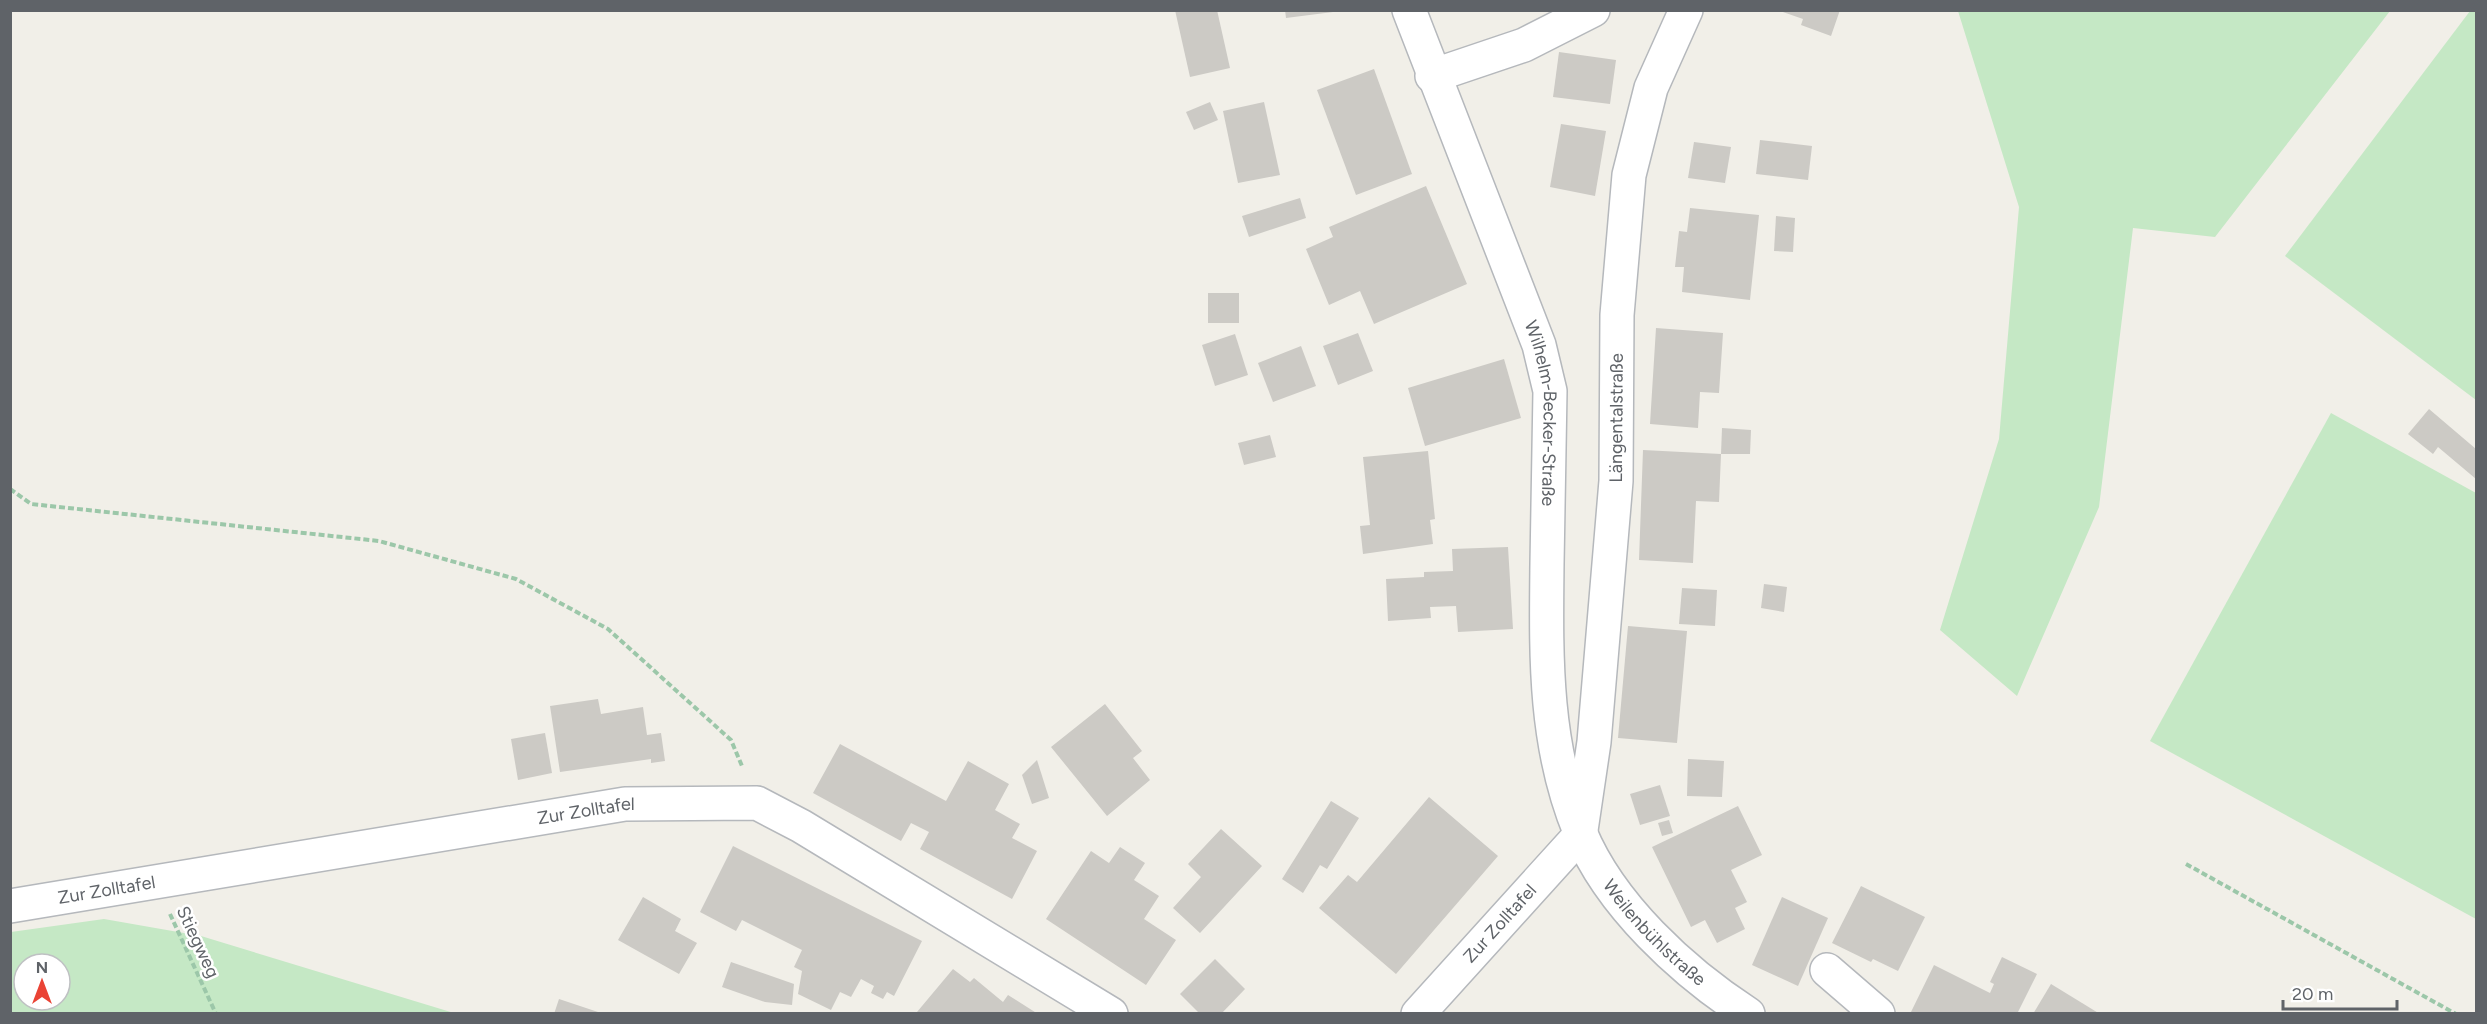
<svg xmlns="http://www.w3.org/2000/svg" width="2487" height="1024" font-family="Figtree,sans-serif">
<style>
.green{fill:#c5e8c5;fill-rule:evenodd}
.building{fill:#cccac5}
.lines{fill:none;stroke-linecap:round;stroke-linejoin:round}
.minor-casing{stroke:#b5b8bc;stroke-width:36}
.path{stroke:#9cc7a9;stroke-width:4;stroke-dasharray:6 3;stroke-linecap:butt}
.minor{stroke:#fff;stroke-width:33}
.labels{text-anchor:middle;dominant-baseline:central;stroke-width:5;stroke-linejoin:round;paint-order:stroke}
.street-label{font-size:18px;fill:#5f6368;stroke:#fff}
</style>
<rect width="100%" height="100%" fill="#f1efe8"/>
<g class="green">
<polygon points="1958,11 2390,11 2215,237 2133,228 2099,507 2017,696 1940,630 1999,439 2019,207"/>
<polygon points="2470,11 2476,11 2476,400 2285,256"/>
<polygon points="2331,413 2476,493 2476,919 2150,741"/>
<path d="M 104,919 L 201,936 L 454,1013 L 11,1013 L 11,932 ZM 24,964 L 60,964 L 60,1000 L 24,1000 Z"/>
</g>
<g class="building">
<polygon points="1175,10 1217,10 1230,68 1190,77"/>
<polygon points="1285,10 1333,10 1333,12 1286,18"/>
<polygon points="1840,10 1831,36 1801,25 1803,19 1780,11"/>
<polygon points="1559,52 1616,60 1610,104 1553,97"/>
<polygon points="1374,69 1412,174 1356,195 1317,90"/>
<polygon points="1210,102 1218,120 1194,130 1186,112"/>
<polygon points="1264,102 1280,175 1238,183 1223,111"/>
<polygon points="1561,124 1606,131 1595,196 1550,187"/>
<polygon points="1760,140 1812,146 1808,180 1756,174"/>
<polygon points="1694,142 1731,147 1725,183 1688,178"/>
<polygon points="1426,186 1467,284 1374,324 1360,291 1329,305 1306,249 1333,237 1329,227"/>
<polygon points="1300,198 1306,218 1249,237 1242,216"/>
<polygon points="1690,208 1759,215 1750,300 1682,292 1684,267 1675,267 1679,231 1687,232"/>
<polygon points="1776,216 1795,218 1793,252 1774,251"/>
<rect x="1208" y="293" width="31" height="30"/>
<polygon points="1656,328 1723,333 1719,393 1700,392 1698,428 1650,424"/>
<polygon points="1358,333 1373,371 1338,385 1323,346"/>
<polygon points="1235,334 1248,375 1215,386 1202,345"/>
<polygon points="1301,346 1316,386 1273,402 1258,363"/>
<polygon points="1504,359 1521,418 1425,446 1408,388"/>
<polygon points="2429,409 2476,449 2476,479 2438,447 2433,454 2408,434"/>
<polygon points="1722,428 1751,430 1750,454 1721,454"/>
<polygon points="1270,435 1276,457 1244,465 1238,443"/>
<polygon points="1643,450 1721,454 1719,502 1696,501 1693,563 1639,560"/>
<polygon points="1428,451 1435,519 1430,520 1433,544 1363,554 1360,526 1370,525 1363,457"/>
<polygon points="1508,547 1513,629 1458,632 1456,606 1430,607 1431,618 1388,621 1386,579 1424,577 1424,572 1453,571 1452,549"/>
<polygon points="1764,584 1787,587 1784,612 1761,608"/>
<polygon points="1682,588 1717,590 1715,626 1679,624"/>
<polygon points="1628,626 1687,631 1677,743 1618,738"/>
<polygon points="598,699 601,714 643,707 647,735 661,733 665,761 651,763 651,759 560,772 550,706"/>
<polygon points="1105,704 1142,751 1133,758 1150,780 1107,816 1051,747"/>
<polygon points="545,733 552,773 518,780 511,739"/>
<polygon points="840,744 946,801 968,761 1009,784 995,810 1020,824 1012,838 1037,851 1012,899 920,849 929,832 911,823 901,841 813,793"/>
<polygon points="1688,759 1724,761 1722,797 1687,796"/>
<polygon points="1037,760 1049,798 1032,804 1022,775"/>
<polygon points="1660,785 1670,816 1640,825 1630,794"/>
<polygon points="1429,797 1498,856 1396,974 1319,908 1348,875 1357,882"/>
<polygon points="1331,801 1359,818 1327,869 1320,865 1303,893 1282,879"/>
<polygon points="1738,806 1762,855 1731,870 1747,902 1735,908 1745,929 1717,943 1705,920 1691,927 1652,847"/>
<polygon points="1669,820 1673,833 1662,836 1658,823"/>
<polygon points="1221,829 1262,866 1200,933 1173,908 1201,877 1188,864"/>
<polygon points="733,846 922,941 894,996 887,992 883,999 871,993 874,986 861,979 851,997 840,992 831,1010 798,994 802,971 794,967 802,950 742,920 736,931 700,912"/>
<polygon points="1120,847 1145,863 1134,880 1159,896 1144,919 1176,940 1146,985 1046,919 1091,851 1109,863"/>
<polygon points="1861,886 1925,917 1898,971 1873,959 1871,962 1832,943"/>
<polygon points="643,897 681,919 675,931 697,943 679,974 618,940"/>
<polygon points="1782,897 1828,918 1798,986 1752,965"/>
<polygon points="2002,957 2037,974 2017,1014 1910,1014 1934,965 1990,993 1994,984 1990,982"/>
<polygon points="1215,959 1245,989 1221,1014 1200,1014 1180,994"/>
<polygon points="731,962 794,984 792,1005 765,1002 722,987"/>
<polygon points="953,969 970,982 974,978 1003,1002 1008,995 1038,1014 919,1014 917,1012"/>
<polygon points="2051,984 2100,1014 2033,1014"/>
<polygon points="559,999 601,1013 601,1014 554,1014"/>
</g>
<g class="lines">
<g class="minor-casing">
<g id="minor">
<path id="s1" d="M 1409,10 L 1539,345 L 1550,391 C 1549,449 1548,506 1547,564 C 1546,656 1544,745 1580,832 C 1610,905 1683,972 1748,1014"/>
<polyline points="1432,76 1524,45 1593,10"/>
<path id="s2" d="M 1581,830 L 1594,742 L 1616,481 L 1617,315 L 1629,175 L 1651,88 L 1686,10"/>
<path id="s3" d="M 10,906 L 625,804 L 757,803 L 801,826 L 1111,1014"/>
<polyline points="1827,970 1878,1014"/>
<path id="s4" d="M 1418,1014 L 1581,834"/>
</g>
</g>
<g class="path">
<polyline points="10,489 31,504 379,541 516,579 608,629 731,740 742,766"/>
<polyline points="2186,864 2456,1014"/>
<polyline points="170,914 216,1014"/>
</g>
<use href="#minor" class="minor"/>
</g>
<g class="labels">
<g class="street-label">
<text stroke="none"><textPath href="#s1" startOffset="428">Wilhelm-Becker-Straße</textPath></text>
<text stroke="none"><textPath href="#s2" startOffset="414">Längentalstraße</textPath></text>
<text stroke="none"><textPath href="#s3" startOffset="584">Zur Zolltafel</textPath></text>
<text stroke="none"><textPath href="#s3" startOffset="98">Zur Zolltafel</textPath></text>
<text stroke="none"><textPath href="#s4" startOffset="122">Zur Zolltafel</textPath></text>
<text stroke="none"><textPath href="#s1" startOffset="978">Weilenbühlstraße</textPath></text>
<text transform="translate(198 942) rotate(65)">Stiegweg</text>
</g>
</g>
<rect width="2487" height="1024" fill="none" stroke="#5f6368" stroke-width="24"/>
<g transform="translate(42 982)"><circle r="28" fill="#ffffff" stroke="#bfc1c3" stroke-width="1.5"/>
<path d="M0-4.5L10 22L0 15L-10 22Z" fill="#ea4335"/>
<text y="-9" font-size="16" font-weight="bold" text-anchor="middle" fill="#5f6368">N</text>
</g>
<path d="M2283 1000v9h114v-9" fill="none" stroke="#5f6368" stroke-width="3"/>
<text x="2292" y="1000" font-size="18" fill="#5f6368" stroke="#ffffff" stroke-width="4.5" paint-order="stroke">20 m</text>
</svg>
